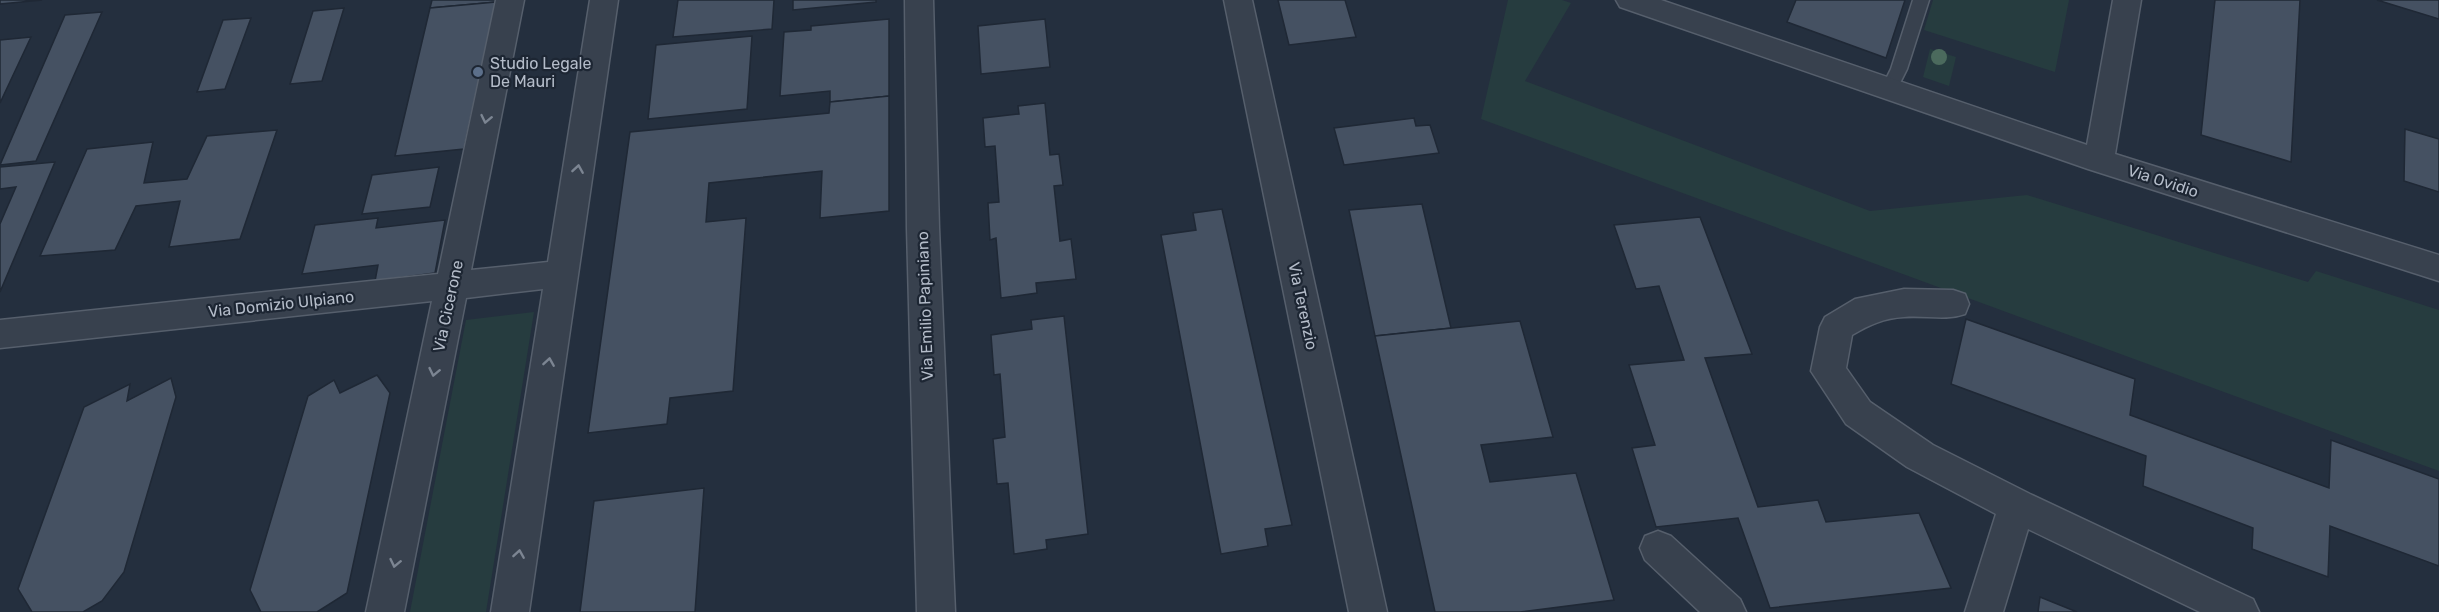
<svg xmlns="http://www.w3.org/2000/svg" width="2439" height="612" font-family="Rubik,sans-serif">
<style>
.green{fill:#263c3f}
.building{fill:#455162;stroke:#1f2835;stroke-width:1.5}
.lines{fill:none;stroke-linecap:round;stroke-linejoin:round}
.lane-casing{stroke:#565f6c;stroke-width:3}
.street-casing{stroke:#565f6c;stroke-width:3}
.lane{fill:#38414e;fill-rule:evenodd}
.street{fill:#38414e;fill-rule:evenodd}
.tree{fill:#4b6a5d}
.oneway{stroke:#7c8592}
.service-dot{fill:#5c6f8a;stroke:#1d2633;stroke-width:2}
.labels{text-anchor:middle;dominant-baseline:central;stroke-width:4.5;stroke-linejoin:round;paint-order:stroke}
.poi-label{font-size:16px;fill:#b4bcc9;stroke:#1d2633;text-anchor:start}
.street-label{font-size:16px;fill:#b4bcc9;stroke:#1d2633}
</style>
<rect width="100%" height="100%" fill="#242f3e"/>
<g class="green">
<polygon points="1508,0 1562,0 1571,3 1525,81 1870,211 2027,195 2308,282 2316,271 2439,310 2439,471 1481,119"/>
<polygon points="1933,0 2069,0 2055,72 1924,30"/>
<polygon points="1930,49 1956,57 1949,86 1923,77"/>
<polygon points="534,312 486,612 410,612 466,320"/>
</g>
<g class="building">
<polygon points="0,0 42,0 0,4"/>
<polygon points="432,0 496,0 496,2 430,8"/>
<polygon points="678,0 774,0 772,29 673,37"/>
<polygon points="793,0 876,0 876,2 793,10"/>
<polygon points="1278,0 1345,0 1356,37 1289,45"/>
<polygon points="1796,0 1905,0 1886,58 1787,22"/>
<polygon points="2215,0 2300,0 2291,162 2201,135"/>
<polygon points="2377,0 2439,0 2439,19"/>
<polygon points="496,2 464,149 395,156 430,8"/>
<polygon points="344,8 322,81 290,84 313,11"/>
<polygon points="102,12 36,161 0,165 65,15"/>
<polygon points="251,18 225,89 197,92 223,20"/>
<polygon points="889,19 889,96 830,102 830,91 780,96 784,32 811,30 811,26"/>
<polygon points="1045,19 1050,67 981,74 978,26"/>
<polygon points="752,36 747,109 648,119 656,45"/>
<polygon points="31,37 0,103 0,40"/>
<polygon points="889,96 889,211 820,218 822,171 709,183 706,222 746,218 733,391 670,398 667,424 588,433 630,132 829,113 830,102"/>
<polygon points="1045,103 1050,155 1059,154 1063,185 1054,186 1060,241 1071,239 1076,279 1036,283 1037,293 1001,298 996,238 990,240 988,203 999,202 995,146 985,147 983,118 1019,114 1018,106"/>
<polygon points="1414,118 1416,126 1430,125 1439,153 1344,165 1334,128"/>
<polygon points="2405,129 2439,139 2439,192 2404,181"/>
<polygon points="277,130 240,239 169,247 180,201 136,206 115,250 40,256 87,149 153,142 144,183 187,179 207,136"/>
<polygon points="55,162 0,292 0,224 16,187 0,189 0,167"/>
<polygon points="439,167 430,207 362,214 372,175"/>
<polygon points="1422,204 1451,328 1375,336 1349,210"/>
<polygon points="1222,209 1292,525 1265,529 1268,546 1221,554 1161,235 1196,230 1193,213"/>
<polygon points="1700,217 1752,354 1705,358 1758,507 1818,500 1826,522 1919,513 1951,588 1770,608 1738,518 1656,527 1632,448 1655,445 1629,365 1684,360 1659,286 1636,289 1614,225"/>
<polygon points="378,218 376,228 445,220 435,273 375,281 378,265 302,274 315,225"/>
<polygon points="1064,316 1088,534 1046,540 1047,549 1014,554 1008,483 997,484 993,439 1005,437 1000,374 994,375 991,335 1032,329 1031,320"/>
<polygon points="1966,319 2135,379 2130,415 2329,488 2331,440 2439,479 2439,566 2330,526 2328,577 2252,549 2253,528 2143,486 2146,456 1951,384"/>
<polygon points="1520,321 1553,437 1481,445 1490,482 1576,473 1614,600 1520,612 1435,612 1375,336"/>
<polygon points="377,375 390,393 347,593 317,612 261,612 250,590 308,396 334,380 340,393"/>
<polygon points="171,378 176,397 124,572 102,601 83,612 32,612 18,589 84,407 130,384 127,401"/>
<polygon points="704,488 695,612 580,612 594,501"/>
<polygon points="2040,597 2077,612 2038,612"/>
</g>
<g class="lines">
<g class="lane-casing">
<polygon id="lane" points="1913,0 1929,0 1907,69 1895,93 1883,93 1881,89 1891,69"/>
</g>
<g class="street-casing">
<g id="street">
<polygon points="496,0 524,0 471,270 548,262 590,0 618,0 529,612 491,612 543,289 466,298 404,612 366,612 432,301 0,348 0,320 438,274"/>
<polygon points="905,0 933,0 939,228 955,612 917,612 907,228"/>
<polygon points="1224,0 1252,0 1387,612 1349,612"/>
<polygon points="1616,0 1661,0 2087,145 2113,0 2141,0 2115,154 2439,255 2439,281 2088,169 1620,7"/>
<path d="M 1904,289 L 1953,290 L 1965,294 L 1969,304 L 1965,314 C 1945,321 1925,315 1904,317 C 1884,318 1869,325 1852,335 L 1846,368 L 1870,402 L 1933,445 L 2030,494 L 2253,599 L 2259,612 L 2200,612 L 2028,529 L 2003,612 L 1965,612 L 1996,514 L 1907,467 L 1846,424 L 1811,371 L 1820,327 L 1825,317 L 1855,299 Z"/>
<polygon points="1658,531 1671,536 1740,599 1746,612 1700,612 1645,560 1640,548 1645,536"/>
</g>
</g>
<use href="#lane" class="lane"/>
<use href="#street" class="street"/>
</g>
<circle class="tree" cx="1939" cy="57" r="8"/>
<defs><path id="oneway-chevron" d="M-2-3.5L2.5 0L-2 3.5" fill="none" stroke-width="1.6" stroke-linecap="round" stroke-linejoin="round" transform="scale(1.5)"/></defs>
<g class="oneway">
<use href="#oneway-chevron" transform="translate(486 119) rotate(102)"/>
<use href="#oneway-chevron" transform="translate(578 169) rotate(-81)"/>
<use href="#oneway-chevron" transform="translate(549 362) rotate(-81)"/>
<use href="#oneway-chevron" transform="translate(434 372) rotate(102)"/>
<use href="#oneway-chevron" transform="translate(519 554) rotate(-81)"/>
<use href="#oneway-chevron" transform="translate(395 563) rotate(102)"/>
</g>
<circle class="service-dot" cx="478" cy="72" r="6"/>
<g class="labels">
<g class="poi-label">
<text x="490" y="63">Studio Legale<tspan x="490" dy="18">De Mauri</tspan></text>
</g>
<g class="street-label">
<text transform="translate(2163 181) rotate(18)">Via Ovidio</text>
<text transform="translate(281 304) rotate(-6)">Via Domizio Ulpiano</text>
<text transform="translate(448 306) rotate(-78)">Via Cicerone</text>
<text transform="translate(925 306) rotate(-92)">Via Emilio Papiniano</text>
<text transform="translate(1303 306) rotate(78)">Via Terenzio</text>
</g>
</g>
</svg>
